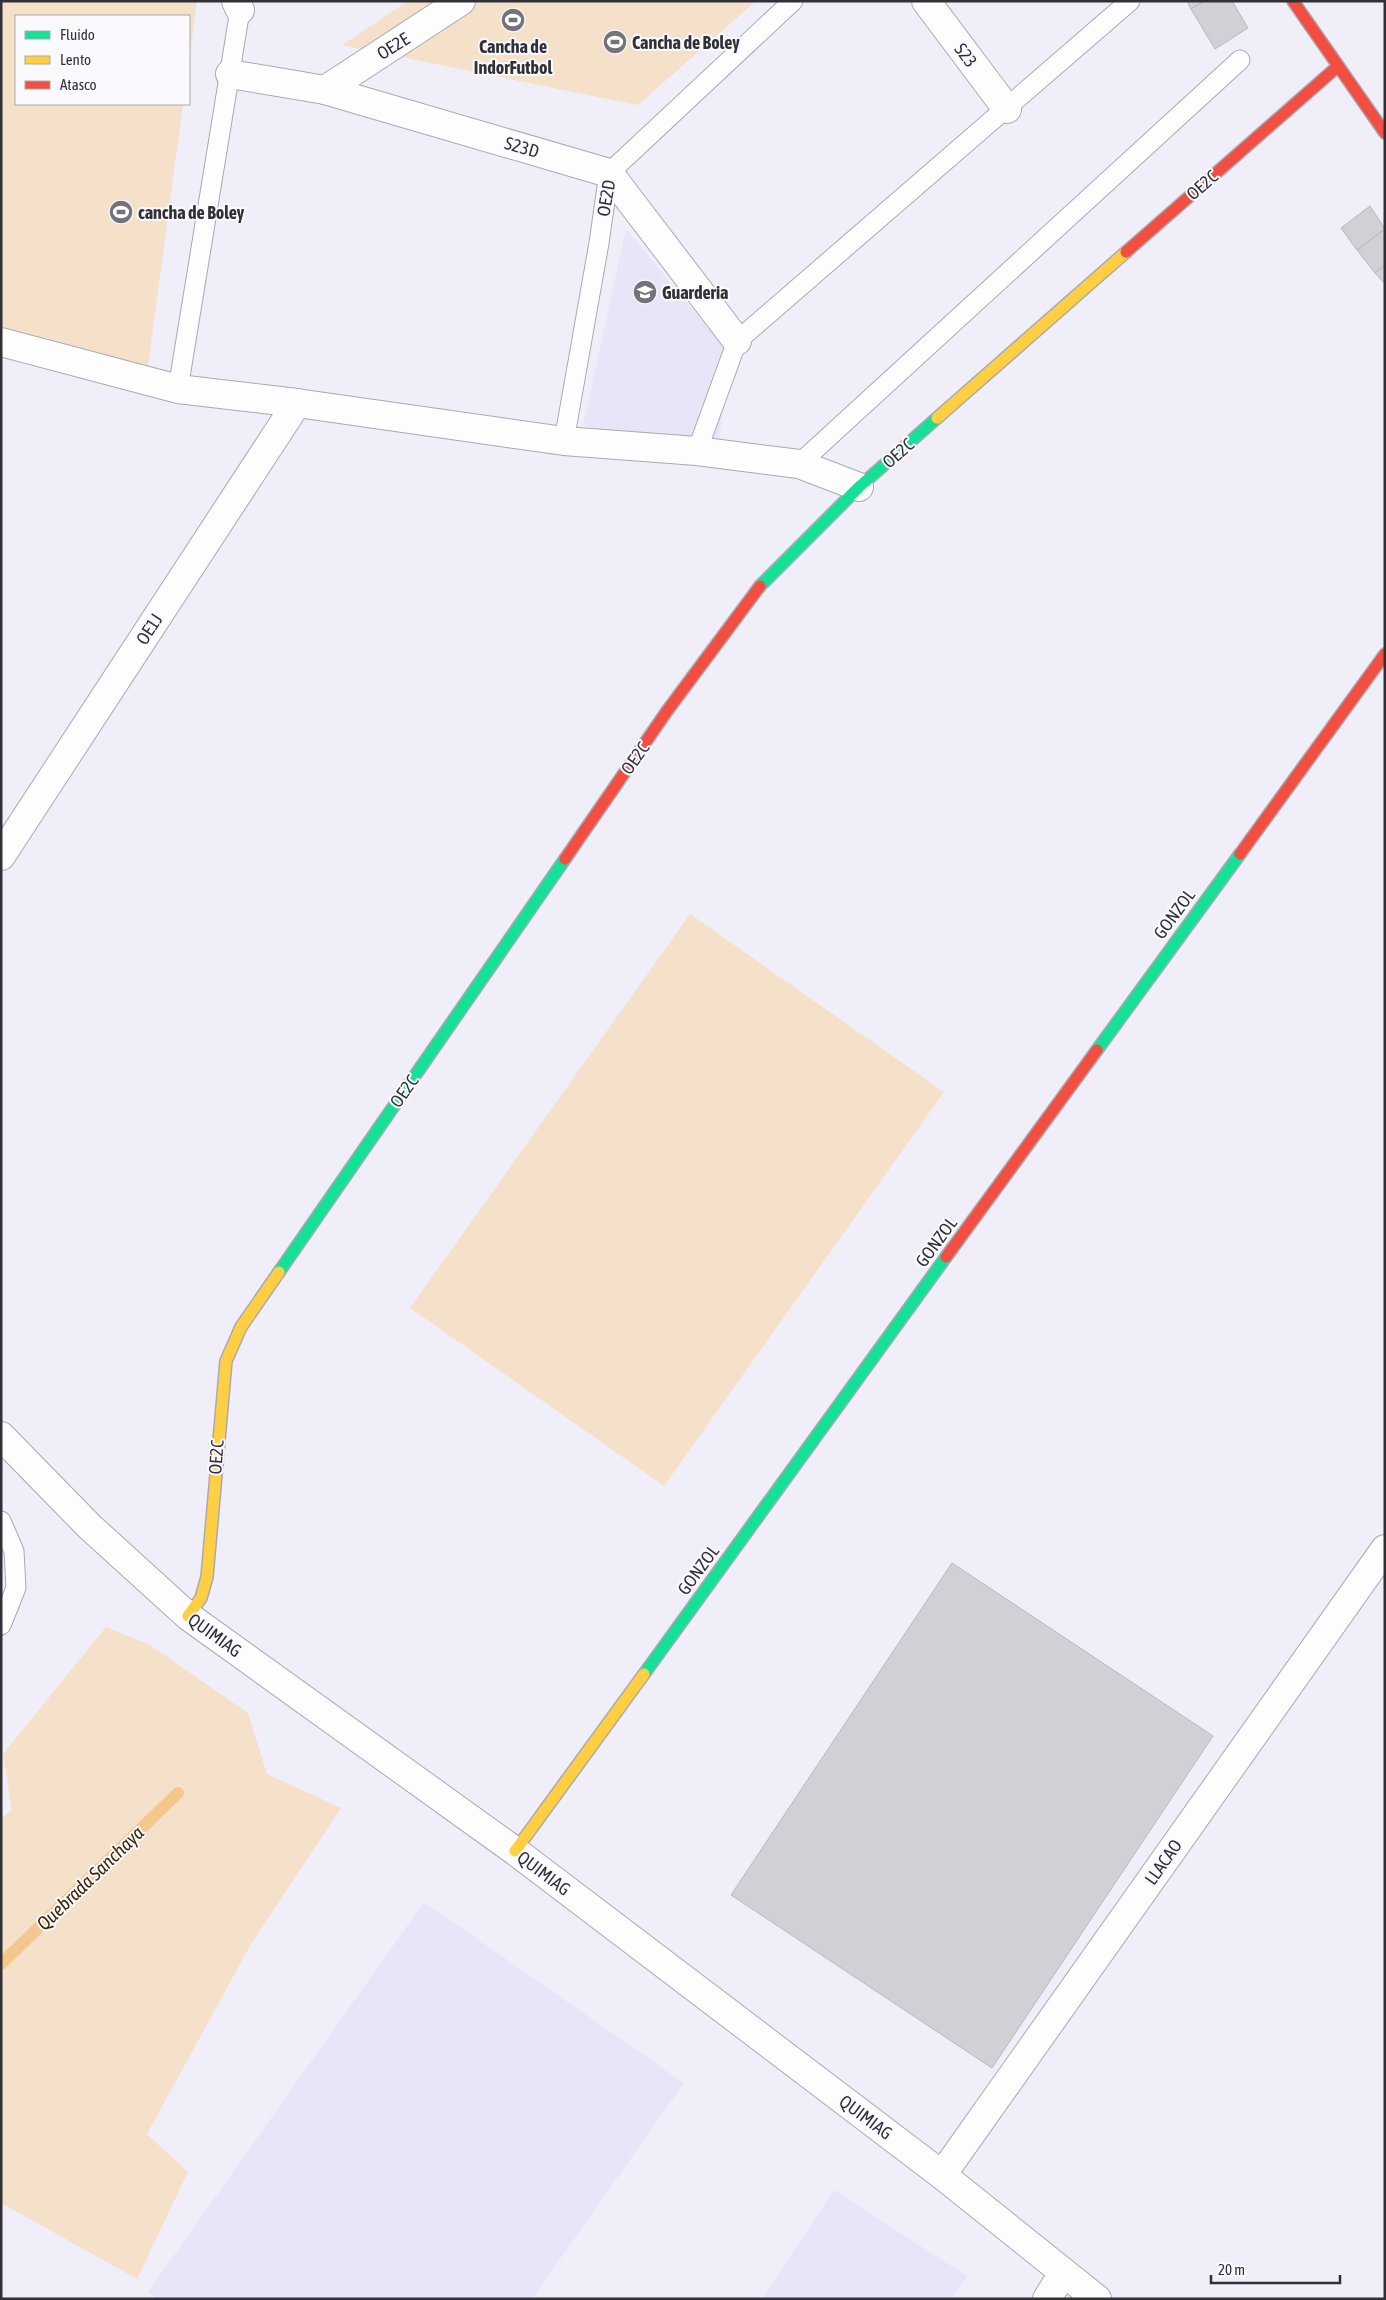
<svg xmlns="http://www.w3.org/2000/svg" width="1386" height="2300" font-family="'Asap Condensed',sans-serif">
<style>
.built{fill:#e7e5f8}
.green{fill:#f5e0ca}
.lines{fill:none;stroke-linecap:round;stroke-linejoin:round}
.stream{stroke:#f4c78d;stroke-width:12}
.building{fill:#d1d0d7;stroke:#b8b7bf}
.lane-casing{stroke:#aaa9b0;stroke-width:21}
.street-casing{stroke:#aaa9b0;stroke-width:30}
.fast-casing{stroke:#aaa9b0;stroke-width:14}
.slow-casing{stroke:#aaa9b0;stroke-width:14}
.jam-casing{stroke:#aaa9b0;stroke-width:14}
.lane{stroke:#fdfdfe;stroke-width:19}
.street{stroke:#fdfdfe;stroke-width:28}
.fast{stroke:#16e098;stroke-width:11}
.slow{stroke:#ffcf43;stroke-width:11}
.jam{stroke:#f24e42;stroke-width:11}
.labels{text-anchor:middle;dominant-baseline:central;stroke-width:4;stroke-linejoin:round;paint-order:stroke}
.poi-label{font-size:18px;font-weight:bold;fill:#313037;stroke:#fafafe;text-anchor:start}
.street-label{font-size:18px;fill:#313037;stroke:#fafafe}
.water-label{font-size:19px;font-style:italic;fill:#402700;stroke:#fafafe}
</style>
<rect width="100%" height="100%" fill="#f0eff9"/>
<g class="built">
<polygon points="626,229 731,356 718,447 583,426"/>
<polygon points="424,1902 684,2083 532,2299 158,2299 148,2292"/>
<polygon points="834,2190 967,2276 952,2299 762,2299"/>
</g>
<g class="green">
<polygon points="1,1 197,1 189,61 189,16 16,16 16,104 183,104 148,366 1,326"/>
<polygon points="408,1 756,1 638,105 342,45"/>
<polygon points="690,914 944,1092 664,1486 410,1308"/>
<polygon points="106,1627 150,1645 248,1713 267,1774 341,1808 251,1944 147,2134 188,2172 137,2279 1,2203 1,1819 12,1810 3,1754"/>
</g>
<g class="lines">
<polyline class="stream" points="1,1964 178,1793"/>
</g>
<g class="building">
<polygon points="1187,1 1204,1 1191,9"/>
<polygon points="1204,1 1232,1 1248,28 1215,49 1191,9"/>
<polygon points="1370,206 1385,229 1357,250 1341,228"/>
<polygon points="1385,229 1385,265 1375,273 1357,250"/>
<polygon points="1385,265 1385,284 1375,273"/>
<polygon points="952,1563 1213,1736 992,2068 731,1895"/>
</g>
<g class="lines">
<g class="lane-casing">
<g id="lane">
<polyline points="178,389 240,10"/>
<polyline points="564,441 599,243 609,173 793,1"/>
<polyline points="697,451 737,341 1130,1"/>
<polyline points="799,464 1240,60"/>
<polyline points="1,1521 14,1551 16,1588 1,1625"/>
</g>
</g>
<g class="street-casing">
<g id="street">
<polyline points="236,1 240,10"/>
<polyline points="926,1 1007,109"/>
<polyline points="230,74 325,90 609,173 737,341"/>
<polyline points="325,90 461,1"/>
<polyline points="1,342 178,389 297,403 564,441 697,451 799,464 859,487"/>
<polyline points="1,856 297,403"/>
<polyline points="1,1436 90,1527 188,1616 515,1851 942,2175 1097,2299"/>
<polyline points="942,2175 1385,1549"/>
<polyline points="1047,2299 1063,2273"/>
</g>
</g>
<g class="fast-casing">
<g id="fast">
<polyline points="760,586 859,487 937,418"/>
<polyline points="1097,1050 1240,854"/>
<polyline points="279,1272 565,859"/>
<polyline points="644,1674 946,1257"/>
</g>
</g>
<g class="slow-casing">
<g id="slow">
<polyline points="937,418 1126,252"/>
<polyline points="188,1616 201,1598 207,1577 226,1361 241,1327 279,1272"/>
<polyline points="515,1851 644,1674"/>
</g>
</g>
<g class="jam-casing">
<g id="jam">
<polyline points="1293,1 1385,133"/>
<polyline points="1126,252 1337,67"/>
<polyline points="1240,854 1385,654"/>
<polyline points="565,859 667,711 760,586"/>
<polyline points="946,1257 1097,1050"/>
</g>
</g>
<use href="#lane" class="lane"/>
<use href="#street" class="street"/>
<use href="#fast" class="fast"/>
<use href="#slow" class="slow"/>
<use href="#jam" class="jam"/>
</g>
<defs>
<g id="stadium-disc" transform="scale(1.25)"><circle r="9.5" fill="#74737b" stroke="#fafafe"/><path d="M0-5a6.5 5 0 1 0 0 10a6.5 5 0 1 0 0-10ZM-3.5-1.8h7v3.6h-7Z" fill="#fff"/></g>
<g id="school-disc" transform="scale(1.25)"><circle r="9.5" fill="#74737b" stroke="#fafafe"/><path d="M0-5L7-2L0 1L-7-2ZM-4 1L0 2.5L4 1V4Q0 6-4 4Z" fill="#fff"/></g>
</defs>
<g fill-rule="evenodd">
<use href="#stadium-disc" x="513" y="20"/>
<use href="#stadium-disc" x="615" y="42"/>
<use href="#stadium-disc" x="121" y="212"/>
<use href="#school-disc" x="645" y="292"/>
</g>
<g class="labels">
<g class="poi-label">
<text x="632" y="42">Cancha de Boley</text>
<text x="513" y="46" text-anchor="middle">Cancha de<tspan x="513" dy="21">IndorFutbol</tspan></text>
<text x="138" y="212">cancha de Boley</text>
<text x="662" y="292">Guarderia</text>
</g>
<g class="street-label">
<text transform="translate(393 46) rotate(-32)">OE2E</text>
<text transform="translate(966 55) rotate(53)">S23</text>
<text transform="translate(522 147) rotate(16)">S23D</text>
<text transform="translate(1202 185) rotate(-41)">OE2C</text>
<text transform="translate(606 198) rotate(-80)">OE2D</text>
<text transform="translate(898 453) rotate(-41)">OE2C</text>
<text transform="translate(149 629) rotate(-57)">OE1J</text>
<text transform="translate(635 758) rotate(-55)">OE2C</text>
<text transform="translate(1174 914) rotate(-54)">GONZOL</text>
<text transform="translate(404 1091) rotate(-55)">OE2C</text>
<text transform="translate(936 1242) rotate(-54)">GONZOL</text>
<text transform="translate(216 1457) rotate(-86)">OE2C</text>
<text transform="translate(698 1570) rotate(-54)">GONZOL</text>
<text transform="translate(215 1635) rotate(36)">QUIMIAG</text>
<text transform="translate(1163 1862) rotate(-55)">LLACAO</text>
<text transform="translate(544 1873) rotate(37)">QUIMIAG</text>
<text transform="translate(866 2117) rotate(37)">QUIMIAG</text>
</g>
<g class="water-label">
<text transform="translate(90 1878) rotate(-44)">Quebrada Sanchaya</text>
</g>
</g>
<rect width="1386" height="2300" fill="none" stroke="#313037" stroke-width="5"/>
<rect x="15" y="15" width="175" height="90" fill="#fafafe" stroke="#aaa9ae"/>
<rect x="25" y="31" width="25" height="8" fill="#16e098" stroke="#aaa9ae"/>
<text x="60" y="40" font-size="15" fill="#313037">Fluido</text>
<rect x="25" y="56" width="25" height="8" fill="#ffcf43" stroke="#aaa9ae"/>
<text x="60" y="65" font-size="15" fill="#313037">Lento</text>
<rect x="25" y="81" width="25" height="8" fill="#f24e42" stroke="#aaa9ae"/>
<text x="60" y="90" font-size="15" fill="#313037">Atasco</text>
<path d="M1211 2275v8h129v-8" fill="none" stroke="#313037" stroke-width="2.5"/>
<text x="1218" y="2275" font-size="15" fill="#313037" stroke="#fafafe" stroke-width="4" paint-order="stroke">20 m</text>
</svg>
